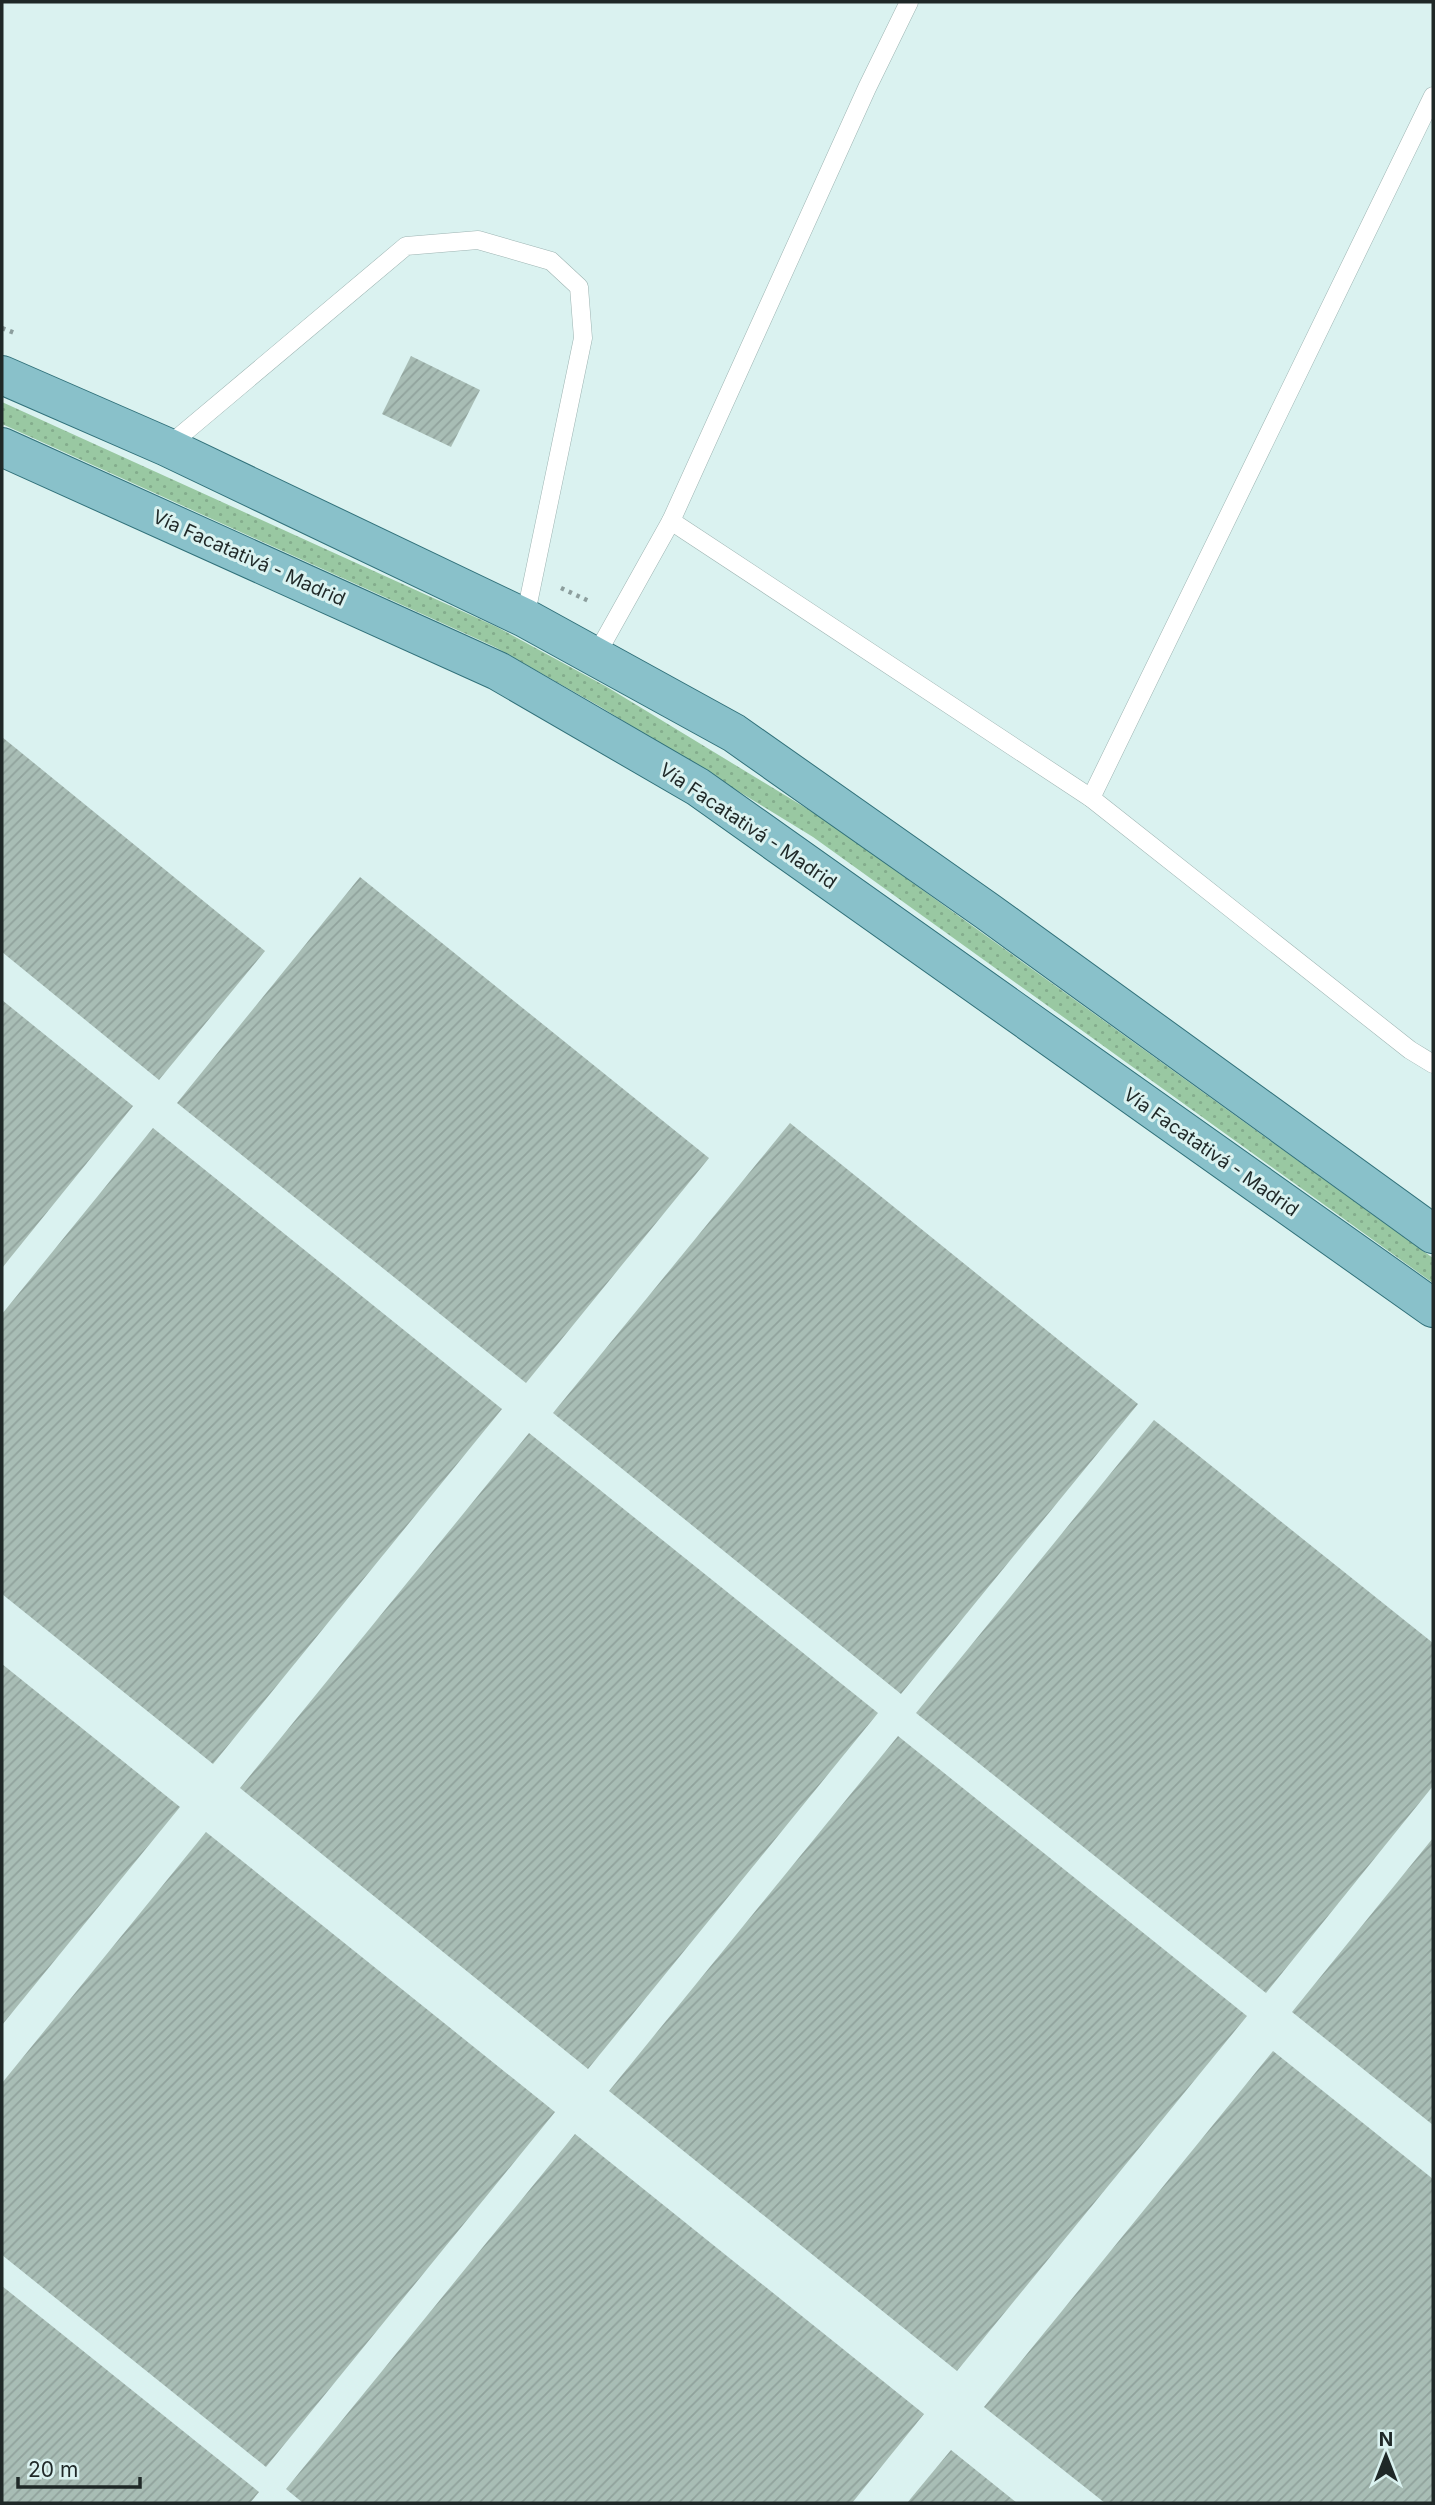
<svg xmlns="http://www.w3.org/2000/svg" width="1435" height="2505" font-family="Inter,sans-serif">
<style>
.grass{fill:url(#grass-dots)}
.building{fill:url(#building-hatch)}
.lines{fill:none;stroke-linecap:round;stroke-linejoin:round}
.lane-casing{stroke:#9db4b2;stroke-width:19}
.primary-casing{stroke:#31717a;stroke-width:40}
.path{stroke:#8c9e9d;stroke-width:4.5;stroke-dasharray:3.5 5;stroke-linecap:butt}
.lane{stroke:#fff;stroke-width:18}
.primary{stroke:#89c1ca;stroke-width:38}
.labels{text-anchor:middle;dominant-baseline:central;stroke-width:6;stroke-linejoin:round;paint-order:stroke}
.street-label{font-size:19px;fill:#1f2827;stroke:#daf2f0}
</style>
<defs>
<pattern id="grass-dots" width="8" height="8" patternUnits="userSpaceOnUse" patternTransform="scale(1.75)"><rect width="8" height="8" fill="#99c8a2"/><path d="M2 2h.1M6 6h.1" fill="none" stroke="#83ac8c" stroke-width="1.8" stroke-linecap="round"/></pattern>
<pattern id="building-hatch" width="6" height="6" patternUnits="userSpaceOnUse" patternTransform="scale(1.75)"><rect width="6" height="6" fill="#a8bdb5"/><path d="M-1 1l2-2M0 6l6-6M5 7l2-2" fill="none" stroke="#90a29c"/></pattern>
</defs>
<rect width="100%" height="100%" fill="#daf2f0"/>
<polygon class="grass" points="2,402 497,627 607,687 824,819 1433,1258 1433,1283 813,837 599,706 495,647 2,424"/>
<g class="building">
<polygon points="411,356 480,390 451,447 382,414"/>
<polygon points="2,737 265,951 159,1080 2,952"/>
<polygon points="360,877 709,1158 526,1383 177,1103"/>
<polygon points="2,1000 133,1106 2,1268"/>
<polygon points="790,1123 1138,1404 901,1694 553,1413"/>
<polygon points="153,1128 502,1409 213,1764 2,1594 2,1314"/>
<polygon points="1154,1420 1433,1643 1433,1786 1266,1993 916,1713"/>
<polygon points="529,1433 878,1713 588,2069 240,1788"/>
<polygon points="2,1664 180,1807 2,2025"/>
<polygon points="898,1736 1247,2016 957,2371 609,2091"/>
<polygon points="206,1832 555,2112 266,2467 2,2255 2,2083"/>
<polygon points="1433,1838 1433,2125 1292,2012"/>
<polygon points="1273,2051 1433,2179 1433,2503 1105,2503 984,2407"/>
<polygon points="575,2134 924,2414 852,2503 303,2503 286,2489"/>
<polygon points="2,2286 259,2492 250,2503 2,2503"/>
<polygon points="951,2450 1017,2503 907,2503"/>
</g>
<g class="lines">
<g class="lane-casing">
<g id="lane">
<polyline points="167,447 406,246 478,240 551,261 579,287 583,338 525,618"/>
<polyline points="671,521 1091,798 1410,1050 1433,1064"/>
<polyline points="595,657 671,521 867,88 909,2"/>
<polyline points="1091,798 1433,96"/>
</g>
</g>
<g class="primary-casing">
<g id="primary">
<polyline points="2,375 167,447 525,618 734,733 987,911 1433,1234"/>
<polyline points="2,447 498,671 698,787 1433,1308"/>
</g>
</g>
<g class="path">
<polyline points="2,328 17,334"/>
<polyline points="561,588 591,602"/>
</g>
<use href="#lane" class="lane"/>
<use href="#primary" class="primary"/>
</g>
<g class="labels">
<g class="street-label">
<text transform="translate(249 558) rotate(24)">Vía Facatativá - Madrid</text>
<text transform="translate(748 826) rotate(34)">Vía Facatativá - Madrid</text>
<text transform="translate(1211 1152) rotate(35)">Vía Facatativá - Madrid</text>
</g>
</g>
<rect width="1435" height="2505" fill="none" stroke="#1f2827" stroke-width="7"/>
<g transform="translate(1386 2456)" stroke="#daf2f0" stroke-width="5" paint-order="stroke">
<path d="M0-5L12 26L0 18L-12 26Z" fill="#1f2827"/>
<text y="-10" font-size="19" font-weight="bold" text-anchor="middle" fill="#1f2827">N</text>
</g>
<path d="M18 2477v10h122v-10" fill="none" stroke="#1f2827" stroke-width="3.5"/>
<text x="28" y="2477" font-size="21" fill="#1f2827" stroke="#daf2f0" stroke-width="5" paint-order="stroke">20 m</text>
</svg>
